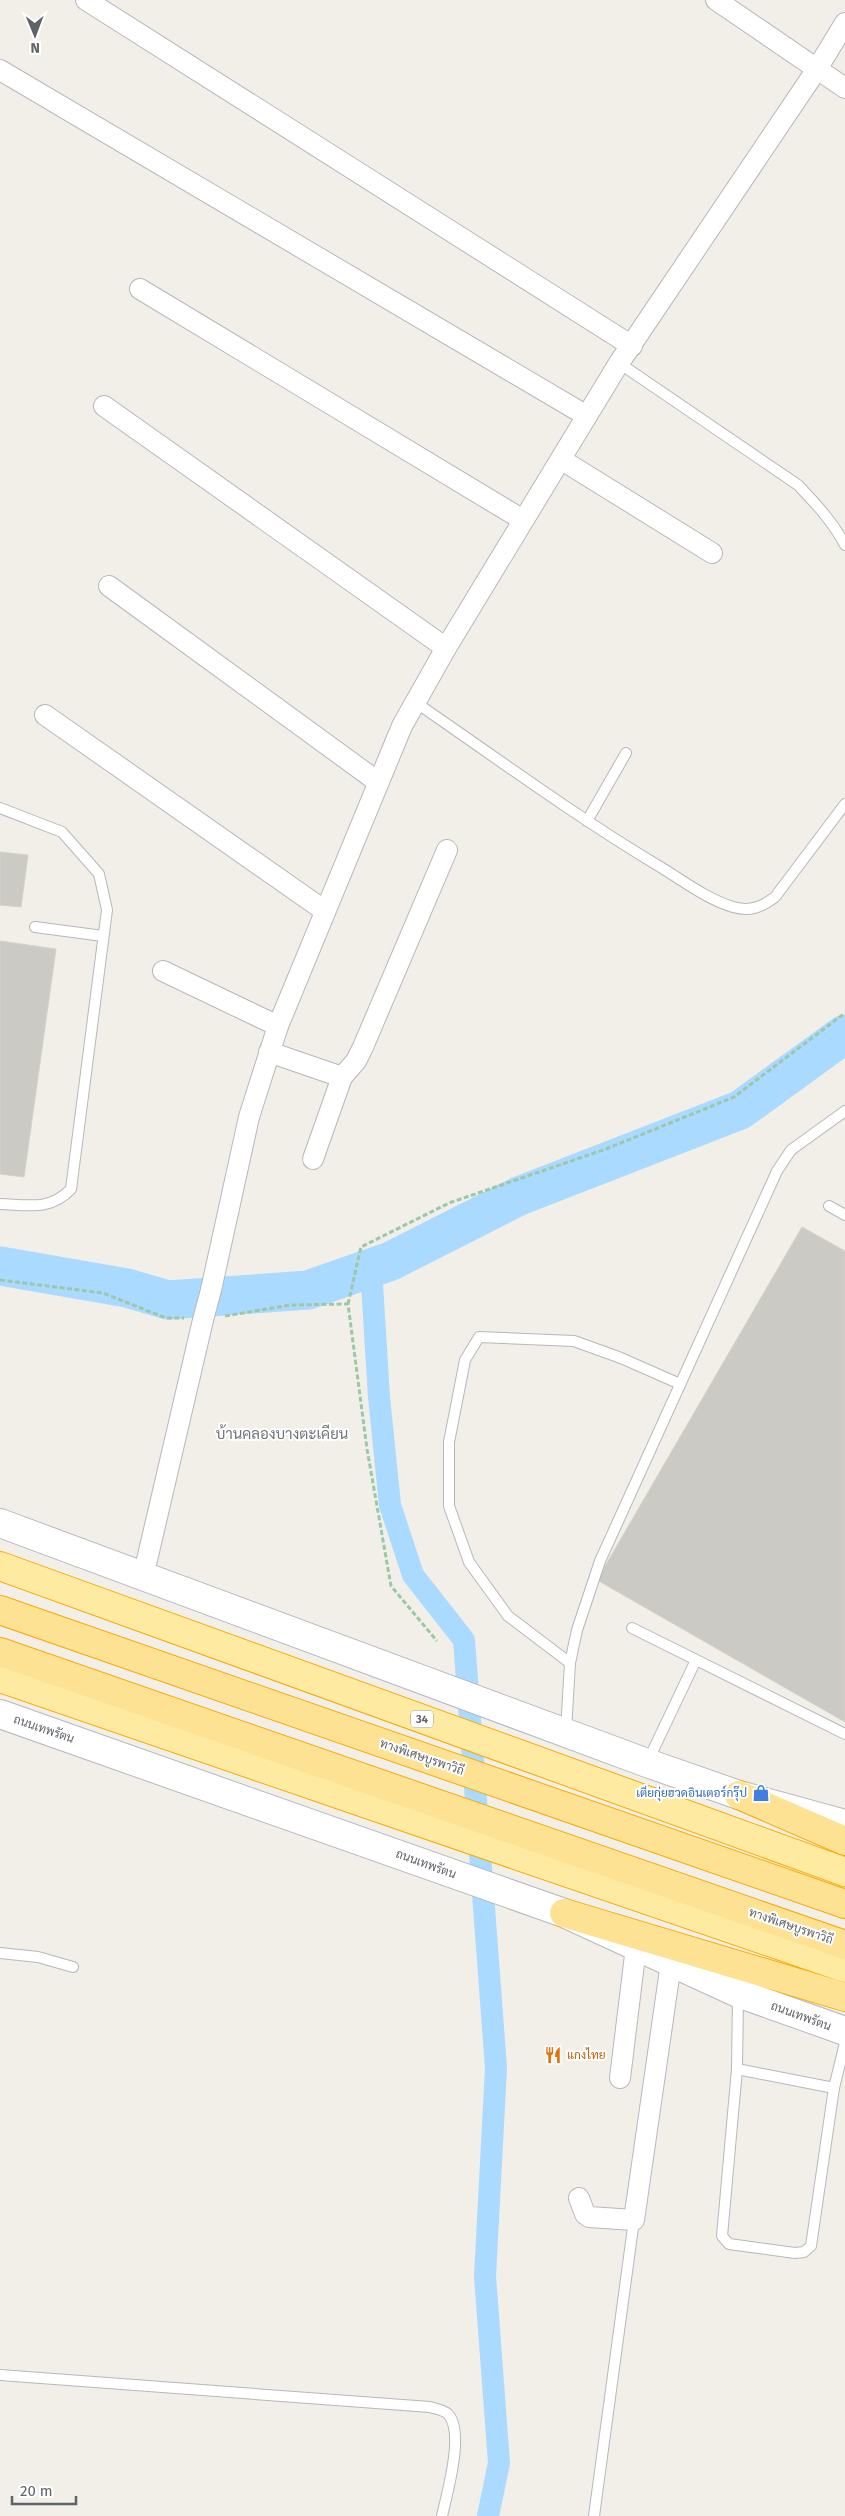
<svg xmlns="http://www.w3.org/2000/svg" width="845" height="2516" font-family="'Fira Sans',Sarabun,sans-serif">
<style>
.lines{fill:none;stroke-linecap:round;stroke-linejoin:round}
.canal{stroke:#aadaff;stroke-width:22}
.river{stroke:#aadaff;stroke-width:39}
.building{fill:#cccac5;stroke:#d6d1c6}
.service-casing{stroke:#b5b8bc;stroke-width:12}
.minor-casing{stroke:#b5b8bc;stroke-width:22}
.secondary-casing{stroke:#b6babf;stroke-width:30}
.trunk-casing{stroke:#f9ab00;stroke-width:30}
.motorway-casing{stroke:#f9ab00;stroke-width:30}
.path{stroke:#9cc7a9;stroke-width:3;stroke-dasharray:5 2.5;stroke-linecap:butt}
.service{stroke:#fff;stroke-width:10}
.minor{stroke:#fff;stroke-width:20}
.secondary{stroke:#fff;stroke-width:28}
.trunk{stroke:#feeaa1;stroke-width:28}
.motorway{stroke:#fde293;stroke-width:28}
.minor-bridge-casing{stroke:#b5b8bc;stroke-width:22;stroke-linecap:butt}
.minor-bridge{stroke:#fff;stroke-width:20}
.labels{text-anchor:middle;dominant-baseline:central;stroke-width:4;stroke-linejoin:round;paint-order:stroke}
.shield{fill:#fff;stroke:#8f9295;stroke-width:1}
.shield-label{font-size:11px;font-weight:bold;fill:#5f6368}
.street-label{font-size:12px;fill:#5f6368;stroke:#fff}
.shop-label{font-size:12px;fill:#366cbe;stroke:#fff;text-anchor:end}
.food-label{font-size:12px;fill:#c56008;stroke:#fff;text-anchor:start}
.quarter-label{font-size:15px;fill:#70757a;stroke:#fff}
</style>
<rect width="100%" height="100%" fill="#f1efe8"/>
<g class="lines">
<polyline class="canal" points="371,1268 379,1397 390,1505 413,1575 464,1640 496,2068 485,2276 499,2463 488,2516"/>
<polyline class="river" points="0,1266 127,1288 168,1300 308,1290 391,1261 519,1196 740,1110 845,1034"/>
</g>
<g class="building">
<polygon points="0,852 28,855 21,907 0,905"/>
<polygon points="0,941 56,949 24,1177 0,1174"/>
<polygon points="802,1227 845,1251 845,1722 597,1580"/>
</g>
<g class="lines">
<g class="service-casing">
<g id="service">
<path d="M 619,363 L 798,485 C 816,504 833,522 845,545"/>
<path d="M 415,702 C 495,757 574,815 657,865 C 681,879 706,899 733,907 C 750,912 762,907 775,897 L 845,804"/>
<path d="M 0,808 L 62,832 L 99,874 L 107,910 L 71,1189 C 50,1211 28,1205 0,1204"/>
<polyline points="587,821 626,753"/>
<polyline points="35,927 103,936"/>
<polyline points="829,1206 845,1215"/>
<polyline points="632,1628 845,1734"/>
<polyline points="570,1663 508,1616 469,1562 449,1506 449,1442 465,1360 479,1337 574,1341 621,1358 680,1384"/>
<polyline points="566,1730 570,1663 577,1630 600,1561 777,1171 791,1150 845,1111"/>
<polyline points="647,1763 696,1660"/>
<polyline points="0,1953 38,1957 73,1967"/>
<polyline points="738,1996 737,2069 834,2088 845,2043"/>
<polyline points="737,2069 722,2236 729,2244 795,2253 804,2252 811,2246 834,2088"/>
<path d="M 0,2375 L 430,2407 C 436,2409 444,2410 448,2414 C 465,2432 447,2493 442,2516"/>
<polyline points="594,2516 634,2220"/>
</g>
</g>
<g class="minor-casing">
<g id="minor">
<polyline points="86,0 632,346"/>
<polyline points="716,0 845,88"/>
<polyline points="0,70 587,416"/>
<polyline points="140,289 523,520"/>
<polyline points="104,406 446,648"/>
<polyline points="562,460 712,553"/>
<polyline points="109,586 378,782"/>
<polyline points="45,715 325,911"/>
<polyline points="163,971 278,1026"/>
<polyline points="269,1052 342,1077 356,1061 363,1047 447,850"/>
<polyline points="313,1159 342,1077"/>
<polyline points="211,1290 249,1117 278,1026 402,726 446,648 619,363 817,69 845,23"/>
<polyline points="143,1577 203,1320"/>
<polyline points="620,2078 636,1947"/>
<polyline points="579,2198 585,2214 589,2217 634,2220 671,1963"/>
</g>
</g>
<g class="secondary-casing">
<g id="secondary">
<polyline points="0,1523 647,1763 739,1795 845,1824"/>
<polyline points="0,1714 564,1913 738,1993 845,2031"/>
</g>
</g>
<g class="trunk-casing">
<g id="trunk">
<polyline points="0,1566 845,1872"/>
<polyline points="0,1678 845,1968"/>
</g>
</g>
<g class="motorway-casing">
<g id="motorway">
<polyline points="0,1610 845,1904"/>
<polyline points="0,1652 845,1945"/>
<polyline points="739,1795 845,1841"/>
<polyline points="564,1913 845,1997"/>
</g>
</g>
<g class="path">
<polyline points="0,1280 103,1293 166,1318 184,1318"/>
<polyline points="348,1304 361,1247 449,1203 606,1149 734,1097 845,1013"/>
<polyline points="225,1316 290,1305 348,1304 367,1449 391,1586 437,1641"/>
</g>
<use href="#service" class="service"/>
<use href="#minor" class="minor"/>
<use href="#secondary" class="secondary"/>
<use href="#trunk" class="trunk"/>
<use href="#motorway" class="motorway"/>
<g class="minor-bridge-casing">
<polyline id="minor-bridge" points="203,1320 211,1290"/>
</g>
<use href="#minor-bridge" class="minor-bridge"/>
</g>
<defs>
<g id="shop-bare" transform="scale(1.35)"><path d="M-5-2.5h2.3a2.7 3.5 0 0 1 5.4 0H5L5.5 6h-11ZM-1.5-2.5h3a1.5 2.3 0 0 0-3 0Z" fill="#3f7fe0" stroke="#fff" stroke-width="2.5" paint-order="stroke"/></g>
<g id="restaurant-bare" transform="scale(1.35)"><path d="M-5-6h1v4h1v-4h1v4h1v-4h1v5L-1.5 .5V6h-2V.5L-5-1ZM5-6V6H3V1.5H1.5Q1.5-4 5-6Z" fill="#e8710a" stroke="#fff" stroke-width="2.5" paint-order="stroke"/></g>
</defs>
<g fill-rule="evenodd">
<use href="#shop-bare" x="761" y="1793"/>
<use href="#restaurant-bare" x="553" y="2055"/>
</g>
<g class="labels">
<rect class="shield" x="411" y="1710.5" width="22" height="17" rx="4"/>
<g class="shield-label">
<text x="422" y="1719">34</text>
</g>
<g class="street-label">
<text transform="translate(44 1729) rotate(19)">ถนนเทพรัตน</text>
<text transform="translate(422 1757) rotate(19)">ทางพิเศษบูรพาวิถี</text>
<text transform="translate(426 1864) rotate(20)">ถนนเทพรัตน</text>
<text transform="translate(791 1926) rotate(19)">ทางพิเศษบูรพาวิถี</text>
<text transform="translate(801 2016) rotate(20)">ถนนเทพรัตน</text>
</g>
<g class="shop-label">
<text x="747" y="1793">เตียกุ่ยฮวดอินเตอร์กรุ๊ป</text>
</g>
<g class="food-label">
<text x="567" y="2055">แกงไทย</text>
</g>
<g class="quarter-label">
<text x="282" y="1434">บ้านคลองบางตะเคียน</text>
</g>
</g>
<g transform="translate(35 35) rotate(179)" stroke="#ffffff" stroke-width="4" paint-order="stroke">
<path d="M0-4L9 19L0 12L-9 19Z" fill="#5f6368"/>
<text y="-8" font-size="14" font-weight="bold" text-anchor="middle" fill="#5f6368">N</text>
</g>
<path d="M12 2496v8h64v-8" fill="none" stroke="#5f6368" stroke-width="2.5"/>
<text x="20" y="2496" font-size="15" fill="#5f6368" stroke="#ffffff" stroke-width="4" paint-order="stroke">20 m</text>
</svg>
